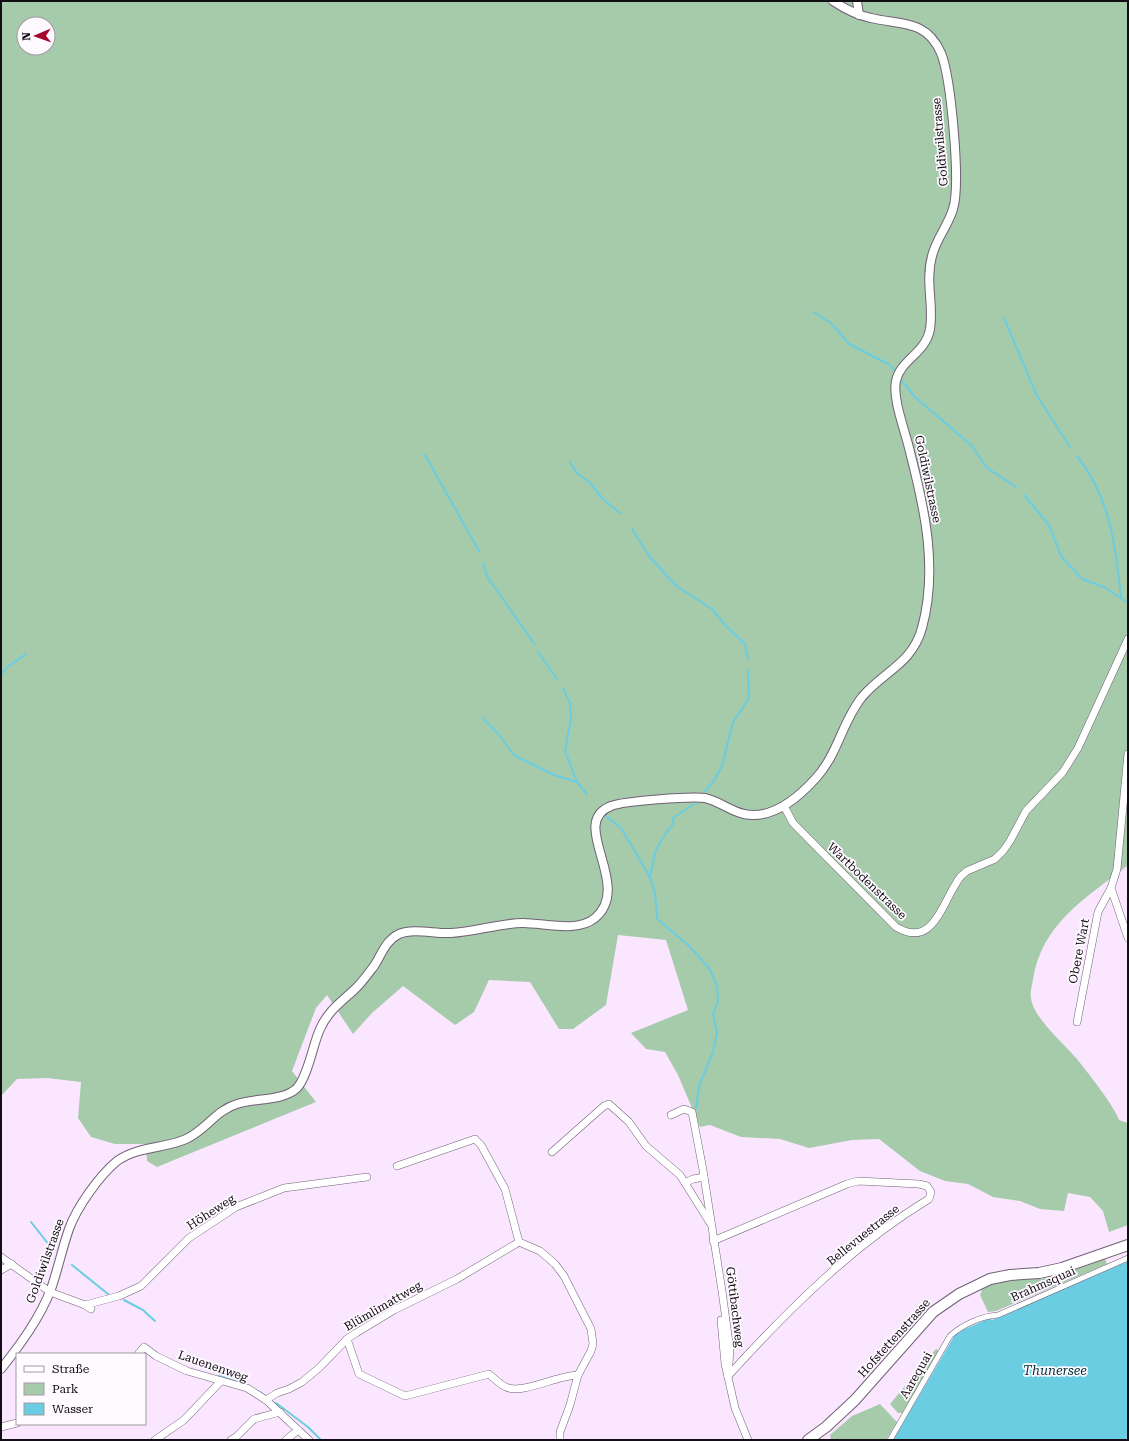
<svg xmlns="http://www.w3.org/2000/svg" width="1129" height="1441" font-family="'Roboto Serif',serif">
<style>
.green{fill:#a6cbab;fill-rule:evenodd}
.water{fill:#6acde2}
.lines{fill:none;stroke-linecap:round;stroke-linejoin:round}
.stream{stroke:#6acde2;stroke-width:2}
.pedestrian-casing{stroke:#706074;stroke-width:6}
.minor-casing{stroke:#706074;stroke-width:8}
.tertiary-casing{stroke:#706074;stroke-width:10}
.secondary-casing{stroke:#706074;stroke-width:12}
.pedestrian{stroke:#fff;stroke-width:5}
.minor{stroke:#fff;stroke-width:7}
.tertiary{stroke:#fff;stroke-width:8}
.secondary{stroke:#fff;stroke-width:10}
.labels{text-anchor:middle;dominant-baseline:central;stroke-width:3.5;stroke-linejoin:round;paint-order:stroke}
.street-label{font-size:12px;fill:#130d15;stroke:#fefaff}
.water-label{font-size:13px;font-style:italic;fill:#002f38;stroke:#fefaff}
</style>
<rect width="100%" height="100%" fill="#fae7ff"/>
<g class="green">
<path d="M 1,1 L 1128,1 L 1128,857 L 1127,866 C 1086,898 1041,924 1033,980 C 1032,985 1030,992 1031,998 C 1033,1017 1063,1043 1076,1058 C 1086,1070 1115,1107 1119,1120 L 1128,1123 L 1128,1225 L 1109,1232 L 1103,1211 L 1090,1197 L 1068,1193 L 1064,1211 L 1040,1209 L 1020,1201 L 993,1197 L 968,1184 L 945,1181 L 920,1171 L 879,1139 L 852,1140 L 809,1148 L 780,1139 L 741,1137 L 710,1125 L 700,1127 L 678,1075 L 665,1052 L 646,1049 L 631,1033 L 688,1010 L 666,940 L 618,935 L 606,1005 L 573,1029 L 559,1029 L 530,982 L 489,980 L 474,1012 L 455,1025 L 403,986 L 372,1013 L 353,1034 L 327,995 L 316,1008 L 292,1071 L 316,1102 L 157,1167 L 147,1161 L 146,1144 L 115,1144 L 91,1137 L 78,1118 L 81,1082 L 47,1078 L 17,1079 L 1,1096 ZM 24,24 L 48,24 L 48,48 L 24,48 Z"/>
<polygon points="1105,1258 1107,1264 996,1311 988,1312 980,1295 983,1287 999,1281 1022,1278 1041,1279 1089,1265"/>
<polygon points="936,1349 939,1351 902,1413 898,1413 890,1404"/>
<polygon points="880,1404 897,1422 886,1440 831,1440 830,1435 852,1416"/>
</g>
<polygon class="water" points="1128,1261 1128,1438 1123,1440 893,1440 956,1333 990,1318 992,1320"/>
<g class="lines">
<g class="stream">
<polyline points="814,312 833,325 849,344 890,365 894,370"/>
<polyline points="1004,318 1037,396 1070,447"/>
<polyline points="902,381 915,397 972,446 987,468 1016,487"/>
<polyline points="425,455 479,551"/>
<path d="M 1077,456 C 1110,497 1116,547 1121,598"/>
<polyline points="570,462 577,473 589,482 604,500 620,513"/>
<polyline points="1024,495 1049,525 1061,556 1082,579 1104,587 1128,603"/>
<polyline points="632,529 649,556 676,586 712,609 726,626 745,644 748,659"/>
<polyline points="483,563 487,576 535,645"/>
<polyline points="538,652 557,679"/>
<polyline points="1,675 6,668 26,654"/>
<polyline points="563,688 570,703 571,718 565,751 577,782 587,794"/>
<polyline points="483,718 499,735 514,755 554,775 577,782"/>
<polyline points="705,791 713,782 722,766 733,722 749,698 748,670"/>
<polyline points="694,804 673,818 673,824 662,839 655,852 650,877 655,893 657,919 687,944 709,968 717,986 718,1001 713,1014 717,1033 713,1052 699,1086 696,1109"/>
<polyline points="606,816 621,828 650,877"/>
<polyline points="31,1222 50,1246"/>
<polyline points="72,1265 108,1294"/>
<polyline points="124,1300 143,1310 155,1321"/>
<polyline points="219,1376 241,1383"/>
<polyline points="258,1391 266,1396"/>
<polyline points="276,1403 308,1427 321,1440"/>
</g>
<g class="pedestrian-casing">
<path id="pedestrian" d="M 890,1440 L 950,1336 C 962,1325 981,1316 998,1315 L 1128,1258"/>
</g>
<g class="minor-casing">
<g id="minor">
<path d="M 784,806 L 793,823 L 896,927 C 935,950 942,900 961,876 L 967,871 L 995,859 L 1003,851 L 1010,841 L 1026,811 L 1063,772 L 1078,748 L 1128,639"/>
<polyline points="1111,888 1128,938"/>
<polyline points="1077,1022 1098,912 1111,888 1117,869 1128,754"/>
<polyline points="671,1115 684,1109 692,1112 703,1170 722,1291 730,1350 728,1376"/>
<polyline points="552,1152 604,1106 609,1104 629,1122 646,1146 680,1175 710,1223"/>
<polyline points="397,1166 475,1139 481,1145 505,1189 519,1242 540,1251 555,1264 564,1276 591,1329 593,1344 591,1351 578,1375 570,1405 560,1432 560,1440"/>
<polyline points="685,1183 693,1179 704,1177"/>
<path d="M 713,1241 L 847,1184 L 858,1181 L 919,1184 L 927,1186 L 931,1192 L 929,1199 C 853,1245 787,1311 728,1376"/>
<polyline points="1,1257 50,1292 85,1305 91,1309"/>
<polyline points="1,1270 12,1264"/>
<polyline points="85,1305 119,1296 141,1286 189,1238 236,1207 284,1188 367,1177"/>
<polyline points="721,1320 725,1364 735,1408 748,1440"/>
<path d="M 347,1339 L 359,1374 L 405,1396 L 489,1374 C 494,1378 499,1384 506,1387 C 521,1395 558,1375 578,1375"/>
<polyline points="138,1354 144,1347 156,1356 187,1371 247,1388 266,1400 309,1440"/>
<polyline points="266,1400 277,1393 289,1389 302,1382 319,1368 347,1339 356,1333 394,1310 457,1279 519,1242"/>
<polyline points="1,1427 17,1423"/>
<polyline points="155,1440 184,1420 221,1381"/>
<polyline points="231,1440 236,1437 254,1419 280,1412"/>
<polyline points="286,1440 298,1430"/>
</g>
</g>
<g class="tertiary-casing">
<g id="tertiary">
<polyline points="857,1 859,15"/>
<path d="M 1,1369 C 20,1345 40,1318 51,1289 C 58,1269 62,1249 69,1229 C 77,1207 99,1176 117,1161 C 138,1146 163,1149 186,1139 C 206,1130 216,1110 237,1104 C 255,1098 284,1101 297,1088 C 308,1076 313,1044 320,1029 C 328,1011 340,1003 354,990 C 361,984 368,974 374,966 C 382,954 385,941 399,934 C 414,928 435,934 451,933 C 476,932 499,923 523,923 C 545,923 577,933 595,918 C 634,885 567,823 611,806 C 624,801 691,796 705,798 C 719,801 730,811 744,814 C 772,820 798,798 816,778 C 838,754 842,722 862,697 C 884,671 912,664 922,628 C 938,569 925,510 910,452 C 906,433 892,399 896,381 C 900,360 926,353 930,329 C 934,306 925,281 932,256 C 936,239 948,226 953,209 C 961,184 951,78 941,53 C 926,19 900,25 871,18 C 856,15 845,9 833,1"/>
</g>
</g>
<g class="secondary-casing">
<polyline id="secondary" points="808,1440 826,1427 855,1400 933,1312 959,1294 990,1279 1010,1275 1039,1273 1062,1268 1128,1245"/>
</g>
<use href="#pedestrian" class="pedestrian"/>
<use href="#minor" class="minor"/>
<use href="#tertiary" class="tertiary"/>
<use href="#secondary" class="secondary"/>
</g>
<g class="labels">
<g class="street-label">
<text transform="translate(940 142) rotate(-95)">Goldiwilstrasse</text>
<text transform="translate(928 479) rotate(78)">Goldiwilstrasse</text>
<text transform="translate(867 881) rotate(44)">Wartbodenstrasse</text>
<text transform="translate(1079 951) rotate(-79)">Obere Wart</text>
<text transform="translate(211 1212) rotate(-33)">Höheweg</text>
<text transform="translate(863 1235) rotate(-39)">Bellevuestrasse</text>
<text transform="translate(45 1261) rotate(-70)">Goldiwilstrasse</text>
<text transform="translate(1043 1284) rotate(-24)">Brahmsquai</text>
<text transform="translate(383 1306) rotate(-30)">Blümlimattweg</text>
<text transform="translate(735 1307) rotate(83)">Göttibachweg</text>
<text transform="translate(894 1338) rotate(-48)">Hofstettenstrasse</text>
<text transform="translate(213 1366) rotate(19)">Lauenenweg</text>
<text transform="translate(916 1375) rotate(-60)">Aarequai</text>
</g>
<g class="water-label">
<text x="1055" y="1370">Thunersee</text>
</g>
</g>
<rect width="1129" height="1441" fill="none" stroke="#130d15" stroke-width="4"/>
<rect x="16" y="1353" width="130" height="72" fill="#fefaff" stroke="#a09ba1"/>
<rect x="24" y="1366" width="20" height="6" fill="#ffffff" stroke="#a09ba1"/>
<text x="52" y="1373" font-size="12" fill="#130d15">Straße</text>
<rect x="24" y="1383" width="20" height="12" fill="#a6cbab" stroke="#a09ba1"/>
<text x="52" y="1393" font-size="12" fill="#130d15">Park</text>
<rect x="24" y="1403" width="20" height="12" fill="#6acde2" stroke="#a09ba1"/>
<text x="52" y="1413" font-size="12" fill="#130d15">Wasser</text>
<g transform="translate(36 36) rotate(268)"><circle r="19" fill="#fefaff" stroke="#a09ba1"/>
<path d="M0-3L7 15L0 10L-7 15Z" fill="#a4062c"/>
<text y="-6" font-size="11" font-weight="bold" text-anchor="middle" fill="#130d15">N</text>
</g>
</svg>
